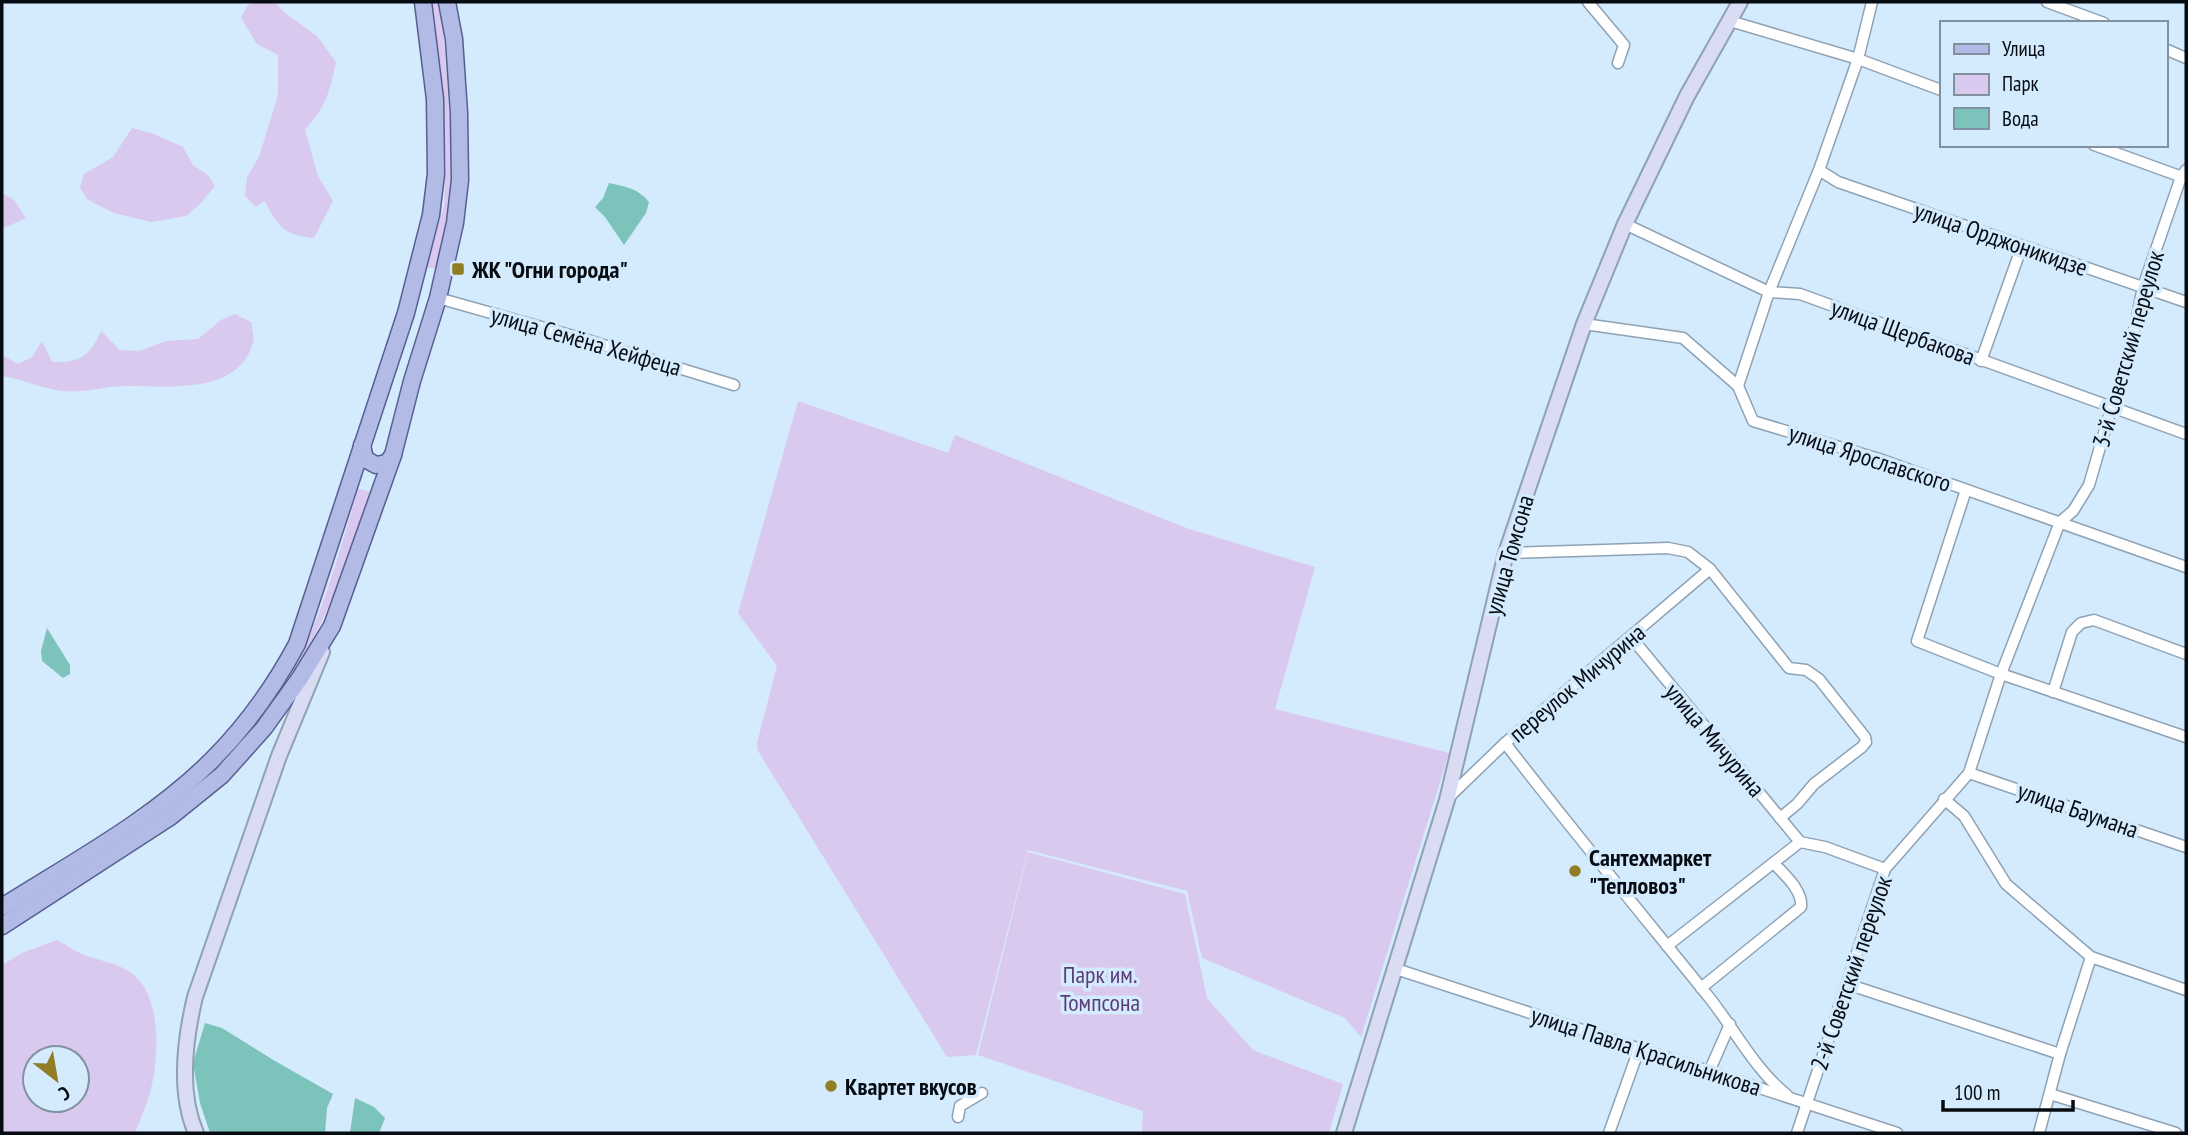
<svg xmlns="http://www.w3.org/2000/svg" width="2188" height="1135" font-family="'PT Sans Narrow',sans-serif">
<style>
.green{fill:#dac9ee;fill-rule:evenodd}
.water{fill:#7cc3bb}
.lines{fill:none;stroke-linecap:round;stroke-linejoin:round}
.street-casing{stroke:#8ea2b4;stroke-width:13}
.secondary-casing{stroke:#8ea2b4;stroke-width:18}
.primary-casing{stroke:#555f91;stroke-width:19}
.street{stroke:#fff;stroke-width:10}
.secondary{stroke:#d9dcf2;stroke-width:14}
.primary{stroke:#b2bae6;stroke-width:16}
.poi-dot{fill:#917d24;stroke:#d4eafd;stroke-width:2.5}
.labels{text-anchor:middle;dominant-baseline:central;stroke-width:7;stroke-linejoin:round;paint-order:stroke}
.street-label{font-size:24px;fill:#060c12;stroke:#d4eafd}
.poi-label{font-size:24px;font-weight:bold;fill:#060c12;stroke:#d4eafd;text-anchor:start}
.park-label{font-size:24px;fill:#5a3c78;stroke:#d4eafd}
</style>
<rect width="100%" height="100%" fill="#d4eafd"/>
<g class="green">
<path d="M 256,2 L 275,2 L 285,13 L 317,36 L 336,62 C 330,92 326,106 305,130 L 318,176 L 333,201 L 314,238 C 285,235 278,228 265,201 L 256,207 L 245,196 L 247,177 L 259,157 L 278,95 L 278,55 L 257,44 L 241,18 L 248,5 Z"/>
<polygon points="432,2 439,2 443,24 451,136 452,201 438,269 426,267 444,206 446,164 440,70"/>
<polygon points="132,128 154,134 183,147 193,165 209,176 215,186 201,203 186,216 151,222 114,213 96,204 87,199 80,187 84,174 113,157"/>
<polygon points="2,193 14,200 26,218 2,229"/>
<path d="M 235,314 L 251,322 C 252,328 255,337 253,343 C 237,397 165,385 122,386 C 103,387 83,393 64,391 C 42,389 23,379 2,376 L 2,355 L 18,364 L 32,357 L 42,341 L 52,362 C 80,363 90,356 101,331 L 120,350 L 139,351 L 166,341 L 198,339 L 221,320 Z"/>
<polygon points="798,401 948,453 955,435 1189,529 1315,567 1275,709 1449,753 1361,1037 1345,1018 1202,958 1187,891 1028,850 976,1055 947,1057 758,751 757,743 777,666 738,613"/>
<path d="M 358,489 L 373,492 C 354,548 333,603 305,654 C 299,666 293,680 285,691 C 213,793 104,854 2,920 L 2,916 C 44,890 84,861 124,832 C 185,789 247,747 286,682 C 321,625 339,552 358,489 Z"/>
<polygon points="1028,852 1185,894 1207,998 1253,1050 1343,1084 1329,1133 1142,1133 1143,1111 978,1055"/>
<path d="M 57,940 C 67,945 78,954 90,957 C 104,961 117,964 130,972 C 163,994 159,1059 150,1093 C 146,1107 140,1120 135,1133 L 2,1133 L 2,965 L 22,953 ZM 35,1058 L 77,1058 L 77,1100 L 35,1100 Z"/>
</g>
<g class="water">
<path d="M 609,183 C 625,186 639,189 649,202 L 646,213 L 624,245 L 605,217 L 595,207 L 603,198 Z"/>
<polygon points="47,628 70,665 70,674 63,678 42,661 41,651"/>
<polygon points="205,1023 222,1028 275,1061 333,1094 327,1108 325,1133 210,1133 200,1103 193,1063"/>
<polygon points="355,1098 374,1107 385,1118 379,1133 350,1133"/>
</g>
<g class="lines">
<g class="street-casing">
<g id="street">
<polyline points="1588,2 1624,45 1618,63"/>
<polyline points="2047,2 2104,23"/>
<polyline points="1730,21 1858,59 1941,90"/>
<polyline points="2165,49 2186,58"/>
<polyline points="2094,145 2185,178"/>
<polyline points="1819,170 1838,182 2186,302"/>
<polyline points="1625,224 1769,292 1800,294 2186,434"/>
<polyline points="438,298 584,339 734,385"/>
<polyline points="1584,324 1683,338 1738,386 1753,421 1879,459 2186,567"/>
<polyline points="1981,361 2022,246"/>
<polyline points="1738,386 1769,292 1819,170 1858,59 1872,2"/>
<polyline points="1966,490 1917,641 2001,674 2186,737"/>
<polyline points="1506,553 1668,548 1688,552 1710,569 1789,668 1806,670 1819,679 1865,737 1866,742 1862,747 1814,784 1797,804 1780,818"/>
<polyline points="1631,637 1800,842"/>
<polyline points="2053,692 2072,632 2081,623 2094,620 2186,654"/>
<path d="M 1505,743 C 1571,829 1640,912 1708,996 C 1734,1028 1754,1069 1787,1095"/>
<polyline points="1969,773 2186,847"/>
<polyline points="1447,799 1505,743 1710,569"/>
<polyline points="1944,799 1964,816 2006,884 2091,957 2186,990"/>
<polyline points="1667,946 1800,842 1825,847 1885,869"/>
<polyline points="1396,969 1897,1133"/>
<polyline points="1847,984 2060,1054"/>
<path d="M 1701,988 L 1801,907 C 1803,890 1784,875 1774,863"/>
<polyline points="1709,1072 1730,1024"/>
<polyline points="2050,1094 2176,1133"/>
<polyline points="958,1117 960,1106 982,1093"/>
<polyline points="1609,1133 1639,1049"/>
<polyline points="1797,1133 1885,869 1969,773 2001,674 2060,522 2073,511 2089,485 2134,330 2143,287 2181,177 2186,170"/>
<polyline points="2039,1133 2060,1054 2091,957"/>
</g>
</g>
<g class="secondary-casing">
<g id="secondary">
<path d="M 196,1133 C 178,1092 185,1039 195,997 L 279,756 L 322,652"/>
<polyline points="1344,1133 1447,800 1506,553 1584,324 1625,224 1687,96 1740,2"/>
</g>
</g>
<g class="primary-casing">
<g id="primary">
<polyline points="362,445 365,459 376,465 387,463 393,455"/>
<path d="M 2,907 C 73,862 152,820 212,760 C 246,726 274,687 297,644 L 406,313 L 431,215 L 436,174 L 435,99 L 423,2"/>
<polyline points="2,926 170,817 222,775 264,728 300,678 332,626 393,455 412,381 438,298 455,223 460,180 459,113 454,39 447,2"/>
</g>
</g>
<use href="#street" class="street"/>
<use href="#secondary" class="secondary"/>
<use href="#primary" class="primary"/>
</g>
<g class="poi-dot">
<rect x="451" y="262" width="14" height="14" rx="3.5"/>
<circle cx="1575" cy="871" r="7"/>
<circle cx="831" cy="1086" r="7"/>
</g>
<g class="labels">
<g class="street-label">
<text transform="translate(2001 239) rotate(19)">улица Орджоникидзе</text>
<text transform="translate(1903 332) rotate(20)">улица Щербакова</text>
<text transform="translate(586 341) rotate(16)">улица Семёна Хейфеца</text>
<text transform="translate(2128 349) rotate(-74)">3-й Советский переулок</text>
<text transform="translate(1870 458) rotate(18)">улица Ярославского</text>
<text transform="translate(1509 555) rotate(-74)">улица Томсона</text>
<text transform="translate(1577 683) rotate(-40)">переулок Мичурина</text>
<text transform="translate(1715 740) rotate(50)">улица Мичурина</text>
<text transform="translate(2078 810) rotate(19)">улица Баумана</text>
<text transform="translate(1851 973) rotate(-71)">2-й Советский переулок</text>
<text transform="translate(1646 1051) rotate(18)">улица Павла Красильникова</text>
</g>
<g class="poi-label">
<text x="472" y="269">ЖК "Огни города"</text>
<text x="1589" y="857">Сантехмаркет<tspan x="1589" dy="28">"Тепловоз"</tspan></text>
<text x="845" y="1086">Квартет вкусов</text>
</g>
<g class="park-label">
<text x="1100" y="974">Парк им.<tspan x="1100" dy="28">Томпсона</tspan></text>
</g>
</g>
<rect width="2188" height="1135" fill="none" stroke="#060c12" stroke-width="7"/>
<rect x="1940" y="21" width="228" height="126" fill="#d4eafd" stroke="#82919f" stroke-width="2"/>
<rect x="1954" y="44" width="35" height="10" fill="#b2bae6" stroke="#82919f" stroke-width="2"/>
<text x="2002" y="56" font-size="21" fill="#060c12">Улица</text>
<rect x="1954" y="74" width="35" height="21" fill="#dac9ee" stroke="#82919f" stroke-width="2"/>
<text x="2002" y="91" font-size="21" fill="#060c12">Парк</text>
<rect x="1954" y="108" width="35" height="21" fill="#7cc3bb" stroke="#82919f" stroke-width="2"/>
<text x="2002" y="126" font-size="21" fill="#060c12">Вода</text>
<g transform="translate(56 1079) rotate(149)"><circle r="33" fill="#d4eafd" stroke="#82919f" stroke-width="2"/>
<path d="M0-5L12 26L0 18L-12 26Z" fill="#917d24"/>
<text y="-10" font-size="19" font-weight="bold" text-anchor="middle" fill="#060c12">С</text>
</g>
<path d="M1943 1100v10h130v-10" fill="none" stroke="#060c12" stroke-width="3.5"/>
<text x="1954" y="1100" font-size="21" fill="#060c12" stroke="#d4eafd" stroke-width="5" paint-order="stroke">100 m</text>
</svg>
